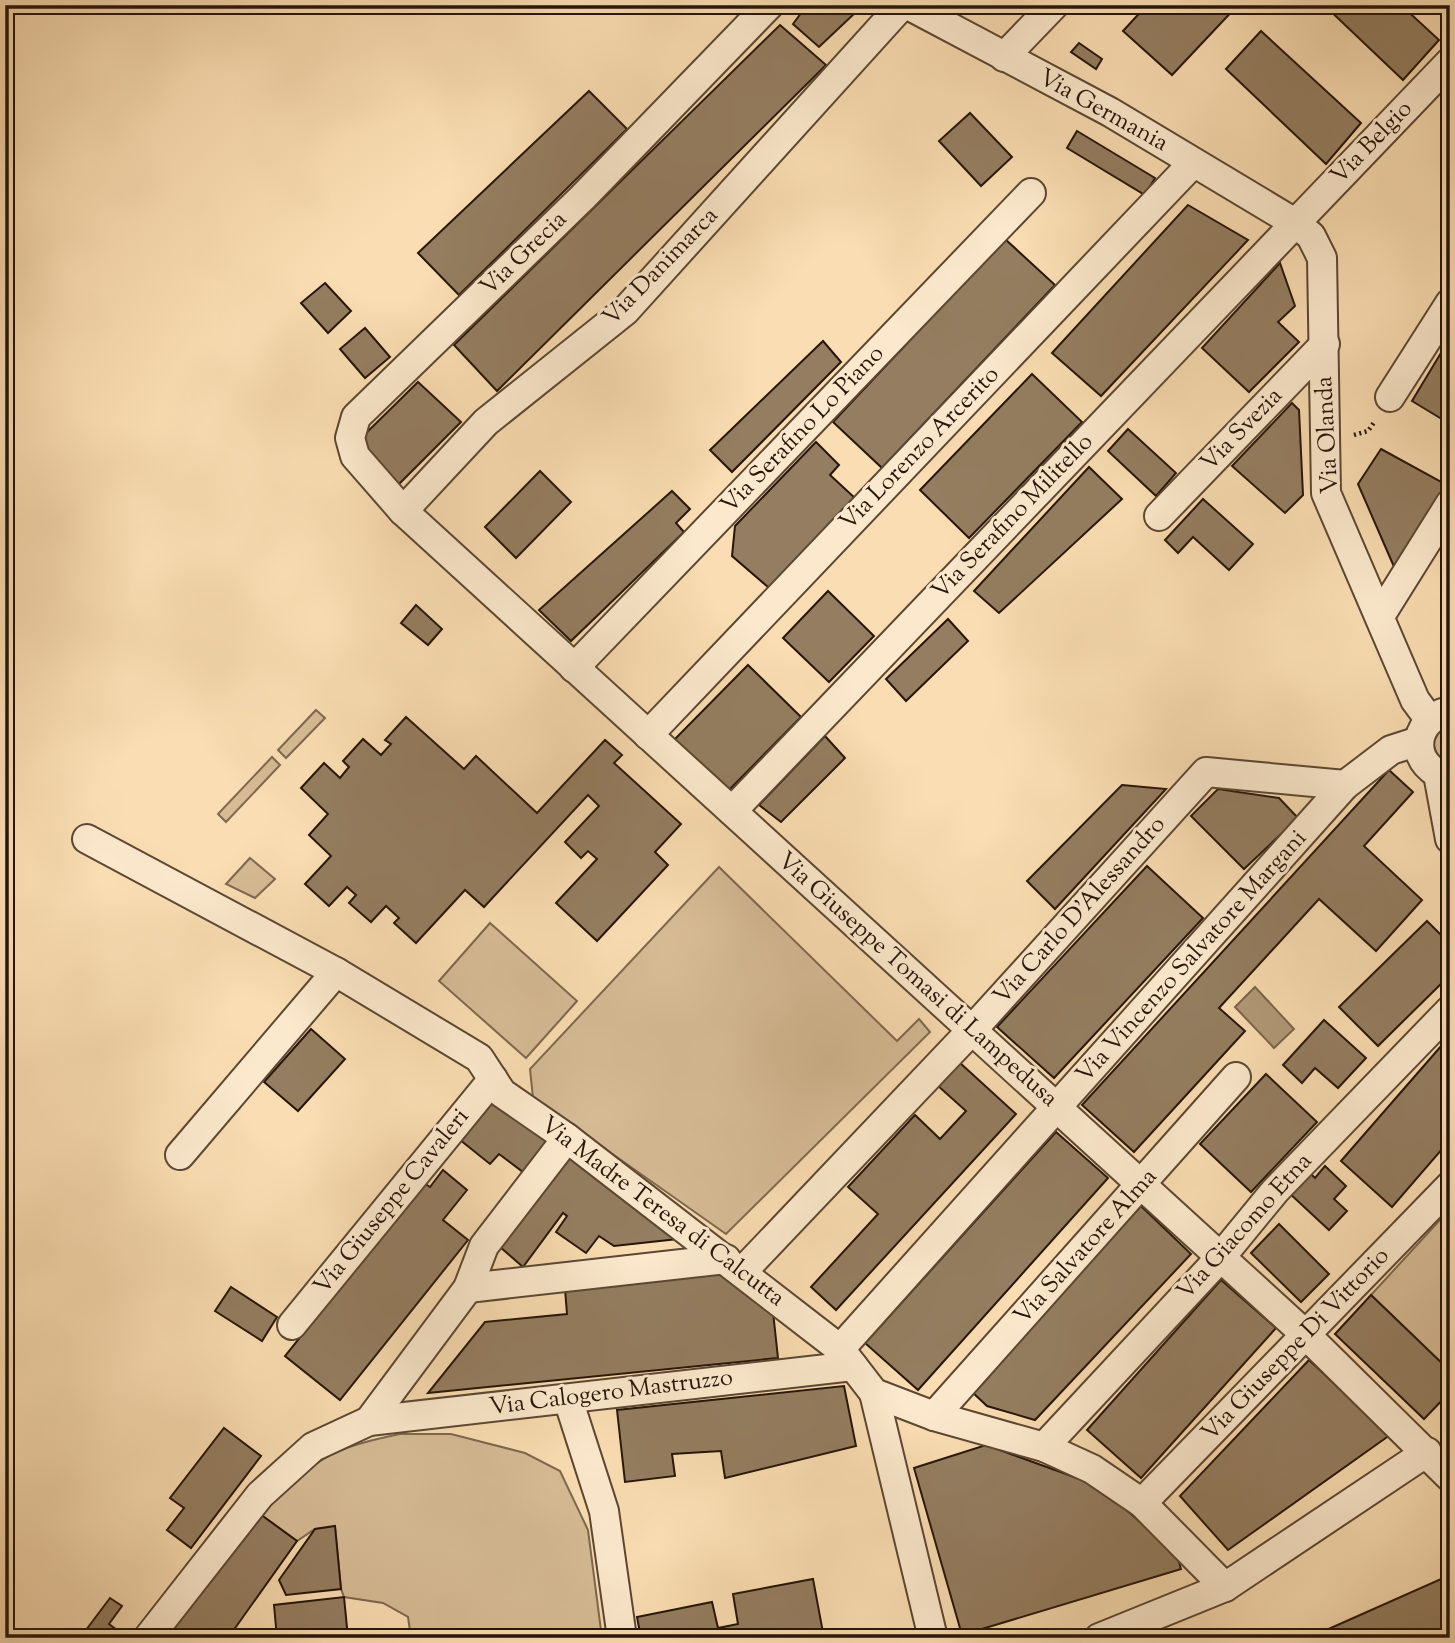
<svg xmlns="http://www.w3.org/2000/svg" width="1455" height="1643" font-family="'Sorts Mill Goudy',serif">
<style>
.green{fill:#d6bb95;stroke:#7e684e;stroke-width:2}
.water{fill:#b29978;stroke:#7a644b;stroke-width:2}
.building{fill:#947d60;stroke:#261508;stroke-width:2}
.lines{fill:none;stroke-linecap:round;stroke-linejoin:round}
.street-casing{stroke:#5b4732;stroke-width:32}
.path{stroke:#261508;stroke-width:4.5;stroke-dasharray:2 3.5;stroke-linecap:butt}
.street{stroke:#fce9cd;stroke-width:28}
.labels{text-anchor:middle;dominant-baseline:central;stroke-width:6;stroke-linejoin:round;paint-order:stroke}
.street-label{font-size:24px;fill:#261508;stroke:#fce9cd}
</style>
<rect width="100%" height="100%" fill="#faddb2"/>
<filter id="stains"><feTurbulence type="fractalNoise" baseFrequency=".00286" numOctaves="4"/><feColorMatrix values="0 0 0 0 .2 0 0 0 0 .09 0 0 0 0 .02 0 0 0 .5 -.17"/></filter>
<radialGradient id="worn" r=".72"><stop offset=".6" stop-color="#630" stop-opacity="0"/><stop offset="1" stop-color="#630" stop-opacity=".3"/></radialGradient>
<g class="green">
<polygon points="316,710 325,718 286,758 278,750"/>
<polygon points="1450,725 1450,764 1438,757 1433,743 1440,730"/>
<polygon points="272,757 280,765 226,822 218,814"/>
<polygon points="250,858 275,879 255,898 226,884"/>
<polygon points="719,867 897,1041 919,1019 930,1032 726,1234 533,1098 530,1069"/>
<polygon points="490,923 577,1001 526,1058 439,981"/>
<polygon points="1450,1209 1450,1371 1371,1295"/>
<path d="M 400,1434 L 451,1434 L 525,1453 L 560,1471 L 588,1530 L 602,1638 L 411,1638 L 408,1617 L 383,1603 L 344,1597 L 341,1589 L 335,1527 L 315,1529 L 297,1541 L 260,1514 C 282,1494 305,1468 332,1454 C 353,1444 377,1439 400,1434 Z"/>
</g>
<polygon class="water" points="1255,987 1294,1029 1274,1048 1235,1007"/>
<g class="building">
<polygon points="807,5 849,5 857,11 819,47 793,24"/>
<polygon points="1147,5 1238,5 1172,75 1123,31"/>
<polygon points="1324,5 1401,5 1439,40 1403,80"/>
<polygon points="780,25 826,65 497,391 454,345"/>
<polygon points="1261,31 1361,123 1326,164 1226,69"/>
<polygon points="1079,43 1102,59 1096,69 1071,52"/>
<polygon points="589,91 627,129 459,295 418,253"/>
<polygon points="970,113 1012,157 981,186 939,141"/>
<polygon points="1077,131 1155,178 1145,195 1067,148"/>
<polygon points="1188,205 1248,240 1101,396 1052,353"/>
<polygon points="1005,239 1055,285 882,468 833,422"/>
<polygon points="1280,263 1295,306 1278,322 1299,342 1249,392 1202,348"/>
<polygon points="325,283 351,311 328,333 301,303"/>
<polygon points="365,328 390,357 365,378 340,349"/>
<polygon points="1450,338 1450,424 1412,401"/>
<polygon points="823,341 841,362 732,472 710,450"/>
<polygon points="1032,374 1082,422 969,538 920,490"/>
<polygon points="418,382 461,422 399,484 357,442"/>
<polygon points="1292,403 1299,410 1303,495 1285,513 1232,466"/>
<polygon points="1128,429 1176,473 1156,496 1108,451"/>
<polygon points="816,442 839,465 830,475 856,499 769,588 732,556 735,526"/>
<polygon points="1381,449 1447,485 1395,569 1358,484"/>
<polygon points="1089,467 1122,499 999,613 974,591"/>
<polygon points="540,471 571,502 516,558 485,527"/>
<polygon points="672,491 690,509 676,523 684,532 571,641 539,610"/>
<polygon points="1203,499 1253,544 1229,570 1193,537 1178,553 1165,540"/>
<polygon points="828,591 874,636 829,682 783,638"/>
<polygon points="416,605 442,629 428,645 401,623"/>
<polygon points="948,619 968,641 906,701 886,679"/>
<polygon points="748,665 801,717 727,792 674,740"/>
<polygon points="406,717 464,769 476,756 537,813 605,740 622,755 614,763 681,824 655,852 668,865 597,941 556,903 597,859 588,851 581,858 565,842 599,806 588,795 484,907 465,890 416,943 394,923 399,918 386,906 371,922 349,903 356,895 347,887 329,906 305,884 331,856 309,835 328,814 301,788 324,763 340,778 349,767 343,761 363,739 381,755 391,744 385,740"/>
<polygon points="825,736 845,758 781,822 759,805"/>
<polygon points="1389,770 1413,792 1364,846 1422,900 1376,951 1319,899 1219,1008 1245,1031 1134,1152 1082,1105"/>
<polygon points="1122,785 1166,789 1055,909 1027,881"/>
<polygon points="1218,789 1279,798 1298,818 1244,869 1191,816"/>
<polygon points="1147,866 1203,918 1054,1078 997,1027"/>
<polygon points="1427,921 1450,944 1450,975 1378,1046 1339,1007"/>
<polygon points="1324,1020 1366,1058 1338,1088 1315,1068 1302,1083 1283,1065"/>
<polygon points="311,1029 345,1059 298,1111 264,1082"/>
<polygon points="1450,1044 1450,1140 1392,1207 1341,1161 1442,1045"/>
<polygon points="959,1062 1016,1114 836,1310 811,1287 878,1214 848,1187 915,1115 940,1139 966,1111 937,1085"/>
<polygon points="1266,1074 1317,1122 1251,1192 1200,1144"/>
<polygon points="493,1097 548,1141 523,1172 499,1154 490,1164 459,1139"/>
<polygon points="1056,1132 1108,1178 918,1390 865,1343"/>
<polygon points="568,1157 678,1239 614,1246 599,1236 586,1253 556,1232 567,1216 563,1213 523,1267 499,1246"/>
<polygon points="1325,1166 1346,1186 1334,1199 1347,1211 1329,1230 1288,1192 1308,1171 1315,1178"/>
<polygon points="443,1170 467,1190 443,1220 468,1240 340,1400 285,1356 424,1183 430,1187"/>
<polygon points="1141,1206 1191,1254 1035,1420 987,1406 971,1391"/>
<polygon points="1279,1224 1329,1274 1301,1302 1251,1253"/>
<polygon points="720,1273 773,1312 778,1358 428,1393 485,1322 567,1314 565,1289"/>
<polygon points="1221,1280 1276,1328 1141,1478 1087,1430"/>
<polygon points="231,1287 277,1317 262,1341 215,1311"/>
<polygon points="1371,1295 1450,1371 1450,1392 1424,1419 1335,1334"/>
<polygon points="1309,1360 1390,1435 1228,1550 1180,1496"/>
<polygon points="844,1386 856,1446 725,1478 721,1451 672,1454 675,1476 625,1482 617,1410"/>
<polygon points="224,1428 261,1456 191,1548 167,1530 184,1508 170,1498"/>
<polygon points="986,1445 1091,1483 1112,1497 1177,1555 1181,1569 962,1635 914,1468"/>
<polygon points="260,1514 297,1541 228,1638 165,1638"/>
<polygon points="335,1526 341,1589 286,1595 279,1580 315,1529"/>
<polygon points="1450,1575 1450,1638 1334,1638 1324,1631"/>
<polygon points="813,1579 824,1638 641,1638 637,1617 712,1602 718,1628 738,1624 733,1594"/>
<polygon points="344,1597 348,1638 277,1638 274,1605"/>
<polygon points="110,1598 122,1606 109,1624 124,1635 121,1638 80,1638"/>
</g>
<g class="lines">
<g class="street-casing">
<g id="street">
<polyline points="769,5 583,197 356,417 350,438 355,456 403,511 1306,1335 1450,1477"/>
<polyline points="908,5 1110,112 1295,223 1311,236 1322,258 1326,493 1415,700 1429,719"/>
<polyline points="1004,57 1054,5"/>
<polyline points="1390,397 1450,303"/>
<polyline points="403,511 486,422 625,311 902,5"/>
<polyline points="1159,516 1325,344"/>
<polyline points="1380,616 1450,504"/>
<polyline points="574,668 1031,193"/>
<path d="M 1450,711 C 1409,719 1409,770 1450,777"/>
<polyline points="648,735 1193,163"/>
<polyline points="1438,774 1450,839"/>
<polyline points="732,811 1450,62"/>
<polyline points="87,839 336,972 479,1058 502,1093 567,1138 840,1349 874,1393 934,1416 1044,1447 1092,1469 1142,1503 1225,1587"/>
<polyline points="180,1155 336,972"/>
<polyline points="742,1272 972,1030 1206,772 1345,785"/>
<polyline points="468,1288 726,1259"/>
<polyline points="292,1325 493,1079"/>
<polyline points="840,1349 1345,785 1391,750 1419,741"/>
<polyline points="874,1393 933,1638"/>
<polyline points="568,1399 604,1511 622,1638"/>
<polyline points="934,1416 1236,1077"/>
<polyline points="369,1421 853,1366"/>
<polyline points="1044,1447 1220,1258 1275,1191 1450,1010"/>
<polyline points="1142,1503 1450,1186"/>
<polyline points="148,1638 260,1495 313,1447 369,1421 468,1288 484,1246 567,1138"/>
<polyline points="1099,1638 1225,1587 1427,1452"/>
</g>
</g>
<polyline class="path" points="1354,435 1368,431 1375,421"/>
<use href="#street" class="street"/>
</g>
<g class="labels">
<g class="street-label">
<text transform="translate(1103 111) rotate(29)">Via Germania</text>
<text transform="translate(1372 143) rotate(-46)">Via Belgio</text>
<text transform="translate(524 254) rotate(-44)">Via Grecia</text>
<text transform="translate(661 267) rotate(-46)">Via Danimarca</text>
<text transform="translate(803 430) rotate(-46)">Via Serafino Lo Piano</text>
<text transform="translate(1242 430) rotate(-46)">Via Svezia</text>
<text transform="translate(1328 435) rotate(-93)">Via Olanda</text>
<text transform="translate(920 449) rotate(-46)">Via Lorenzo Arcerito</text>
<text transform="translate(1013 517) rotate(-46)">Via Serafino Militello</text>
<text transform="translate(1080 911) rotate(-48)">Via Carlo D'Alessandro</text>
<text transform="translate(1192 957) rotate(-48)">Via Vincenzo Salvatore Margani</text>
<text transform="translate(917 980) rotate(42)">Via Giuseppe Tomasi di Lampedusa</text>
<text transform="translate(392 1202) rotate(-51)">Via Giuseppe Cavaleri</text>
<text transform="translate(662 1212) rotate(37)">Via Madre Teresa di Calcutta</text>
<text transform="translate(1245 1227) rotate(-48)">Via Giacomo Etna</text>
<text transform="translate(1086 1247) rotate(-48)">Via Salvatore Alma</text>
<text transform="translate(1296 1345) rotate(-46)">Via Giuseppe Di Vittorio</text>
<text transform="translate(611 1393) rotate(-7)">Via Calogero Mastruzzo</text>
</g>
</g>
<rect width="1455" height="1643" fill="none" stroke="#faddb2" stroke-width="28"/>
<rect x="7" y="7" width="1441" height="1629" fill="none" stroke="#261508" stroke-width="3.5"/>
<rect x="14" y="14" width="1427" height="1615" fill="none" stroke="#261508" stroke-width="2"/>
<rect width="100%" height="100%" filter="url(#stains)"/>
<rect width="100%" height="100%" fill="url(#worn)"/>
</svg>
